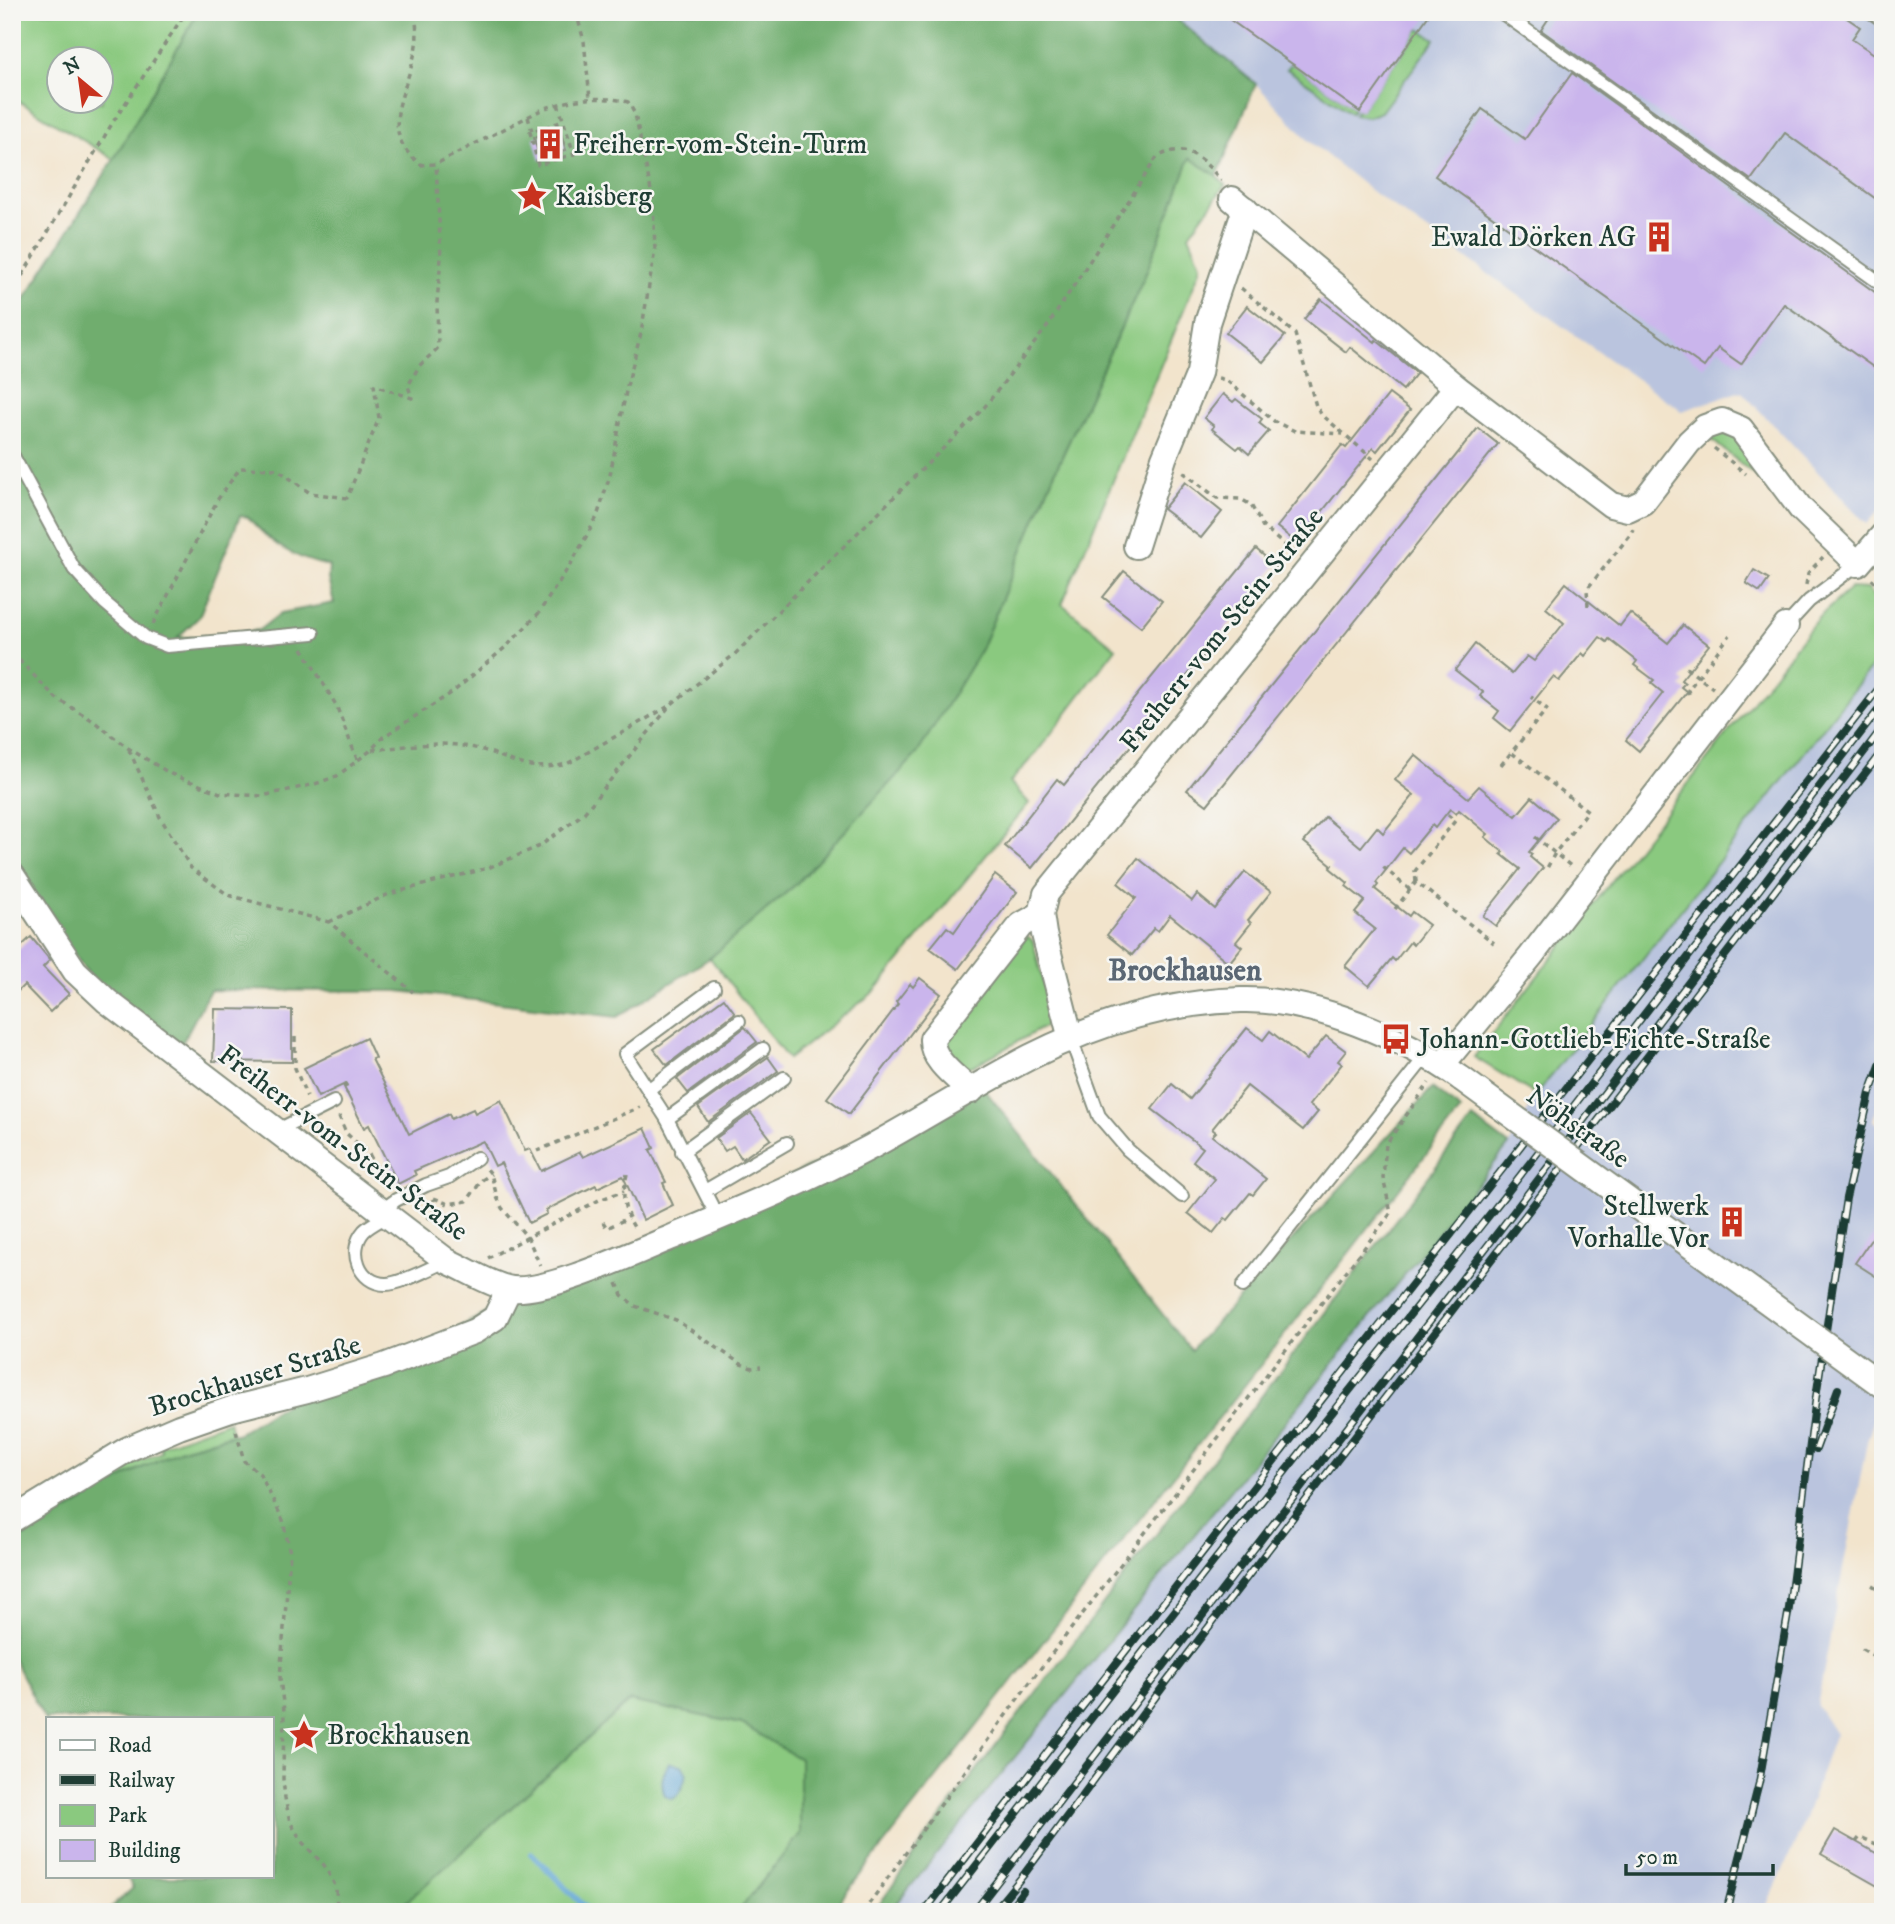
<svg xmlns="http://www.w3.org/2000/svg" width="1895" height="1924" font-family="'IM FELL DW Pica',serif">
<style>
.industrial{fill:#bac4de}
.green{fill:#8ac97f;stroke:#54835a;stroke-width:2;fill-rule:evenodd}
.forest{fill:#6fad6e;stroke:#477551;stroke-width:2;fill-rule:evenodd}
.water{fill:#5ea5d4;stroke:#3e7184;stroke-width:2}
.lines{fill:none;stroke-linecap:round;stroke-linejoin:round}
.stream{stroke:#5ea5d4;stroke-width:6}
.building{fill:#cab5ec}
.service-casing{stroke:#889080;stroke-width:16}
.minor-casing{stroke:#889080;stroke-width:28}
.path{stroke:#889080;stroke-width:3.5;stroke-dasharray:5 5;stroke-linecap:butt}
.service{stroke:#fff;stroke-width:12}
.minor{stroke:#fff;stroke-width:24}
.rail-casing{stroke:#1f3d34;stroke-width:8}
.rail{stroke:#f6f6f2;stroke-width:5;stroke-dasharray:16;stroke-linecap:butt}
.minor-bridge-casing{stroke:#889080;stroke-width:28;stroke-linecap:butt}
.minor-bridge{stroke:#fff;stroke-width:24}
.labels{text-anchor:middle;dominant-baseline:central;stroke-width:5;stroke-linejoin:round;paint-order:stroke}
.poi-label{font-size:28px;fill:#1f3d34;stroke:#f6f6f2;text-anchor:start}
.street-label{font-size:28px;fill:#1f3d34;stroke:#f6f6f2}
.neighbourhood-label{font-size:30px;font-weight:bold;fill:#5b6774;stroke:#f6f6f2}
</style>
<rect width="100%" height="100%" fill="#f6f6f2"/>
<filter id="ink" filterUnits="userSpaceOnUse"><feTurbulence type="fractalNoise" baseFrequency=".0143" numOctaves="2"/><feDisplacementMap in="SourceGraphic" scale="14" xChannelSelector="R" yChannelSelector="G"/><feConvolveMatrix kernelMatrix="1 2 1 2 8 2 1 2 1" color-interpolation-filters="sRGB"/></filter>
<filter id="wash" filterUnits="userSpaceOnUse"><feTurbulence type="fractalNoise" baseFrequency=".00686" numOctaves="4" result="noise"/><feDisplacementMap in="SourceGraphic" scale="28" xChannelSelector="R" yChannelSelector="G"/><feGaussianBlur stdDeviation="1.57" result="paint"/><feColorMatrix in="noise" values="0 0 0 0 0 0 0 0 0 0 0 0 0 0 0 0 0 1.4 0 .05"/><feComposite in="paint" operator="in"/></filter>
<g filter="url(#wash)">
<rect width="100%" height="100%" fill="#f2e4cc"/>
<g class="industrial">
<polygon points="1168,12 1883,12 1883,506 1867,524 1741,391 1682,411 1374,193 1309,141 1256,84"/>
<polygon points="1883,652 1883,1090 1873,1120 1883,1128 1883,1390 1867,1442 1817,1706 1835,1734 1800,1832 1764,1912 890,1912 1509,1145 1536,1095"/>
</g>
<g class="green">
<path d="M 12,12 L 198,12 L 114,159 L 12,97 ZM 60,60 L 102,60 L 102,102 L 60,102 Z"/>
<polygon points="1419,29 1435,39 1381,112 1368,117 1354,115 1357,110 1360,111"/>
<polygon points="1292,63 1354,108 1351,113 1287,69"/>
<polygon points="1190,157 1217,176 1225,185 1189,235 1201,264 1199,273 1062,604 1116,648 1037,752 1010,782 1029,803 875,991 788,1059 710,958 795,885 916,754 981,649 1054,474 1146,273"/>
<polygon points="1717,433 1733,435 1764,474 1768,486 1712,440 1711,434"/>
<polygon points="1851,588 1868,589 1883,607 1883,652 1536,1095 1474,1057 1818,618"/>
<polygon points="1027,936 1033,941 1050,1011 1048,1022 1044,1027 973,1066 959,1067 947,1058 942,1036"/>
<polygon points="229,1421 232,1434 182,1449 135,1471 12,1544 12,1533 77,1496 74,1491 86,1483 89,1488 119,1472 117,1467 128,1461 131,1465 162,1452 160,1446"/>
<polygon points="630,1701 742,1724 800,1759 800,1834 738,1912 395,1912"/>
</g>
<g class="forest">
<path d="M 198,12 L 1168,12 L 1256,84 L 1217,176 L 1190,158 L 1146,273 L 1054,474 L 981,649 L 917,754 L 795,885 L 710,958 L 617,1017 L 398,991 L 210,990 L 181,1045 L 108,1000 L 12,872 L 12,319 L 114,159 ZM 240,516 L 248,517 C 271,544 294,559 329,566 L 328,579 L 334,603 L 281,613 L 259,630 L 207,638 L 178,637 L 199,617 Z"/>
<polygon points="981,1085 1191,1350 1432,1088 1461,1110 831,1912 738,1912 800,1834 800,1759 742,1724 630,1701 395,1912 106,1912 133,1888 127,1877 271,1877 271,1719 47,1719 47,1724 12,1657 12,1544 135,1471 182,1449 239,1433 307,1390 384,1366 504,1304 590,1271"/>
<polygon points="1473,1118 1509,1145 890,1912 874,1912 932,1829"/>
</g>
<path class="water" d="M 669,1763 L 682,1765 L 687,1774 L 680,1793 L 673,1799 L 665,1796 C 660,1783 662,1775 669,1763 Z"/>
<g class="lines">
<polyline class="stream" points="532,1854 590,1912"/>
</g>
<g id="blocks">
<g class="building">
<polygon points="1219,12 1431,12 1360,112"/>
<polygon points="1553,12 1838,12 1860,27 1852,39 1883,60 1883,204 1785,133 1751,180 1541,30"/>
<polygon points="1572,73 1883,298 1883,374 1784,304 1741,364 1718,348 1704,367 1435,176 1482,109 1525,139"/>
<polygon points="555,132 556,135 561,133 566,150 561,151 562,154 540,160 534,138"/>
<polygon points="1321,299 1375,342 1376,340 1417,373 1403,390 1350,347 1346,352 1304,319"/>
<polygon points="1247,306 1285,336 1263,362 1226,333"/>
<polygon points="1223,394 1233,402 1236,399 1262,419 1259,423 1269,431 1249,454 1240,446 1237,449 1212,429 1214,426 1204,418"/>
<polygon points="1389,394 1410,410 1377,451 1373,448 1297,543 1277,527 1342,445 1346,448"/>
<polygon points="1478,428 1498,444 1207,805 1187,790"/>
<polygon points="1185,482 1222,512 1201,538 1163,509"/>
<polygon points="1256,549 1276,566 1032,868 1005,846 1057,779 1064,785"/>
<polygon points="1754,570 1769,579 1760,592 1746,583"/>
<polygon points="1124,571 1162,601 1141,627 1103,597"/>
<polygon points="1566,583 1620,626 1630,613 1668,643 1683,625 1709,645 1681,680 1685,683 1681,687 1687,692 1639,751 1626,740 1663,693 1651,683 1654,680 1634,665 1637,661 1609,639 1607,642 1600,637 1585,656 1582,653 1559,681 1553,677 1510,731 1494,718 1499,711 1480,696 1483,692 1455,670 1475,644 1512,674 1527,656 1534,661 1564,623 1546,608"/>
<polygon points="1415,755 1468,798 1479,786 1516,816 1532,797 1557,818 1529,852 1532,854 1530,857 1543,868 1496,926 1483,916 1520,869 1501,854 1503,852 1485,837 1488,834 1459,810 1456,814 1450,809 1435,828 1432,825 1409,853 1403,848 1376,883 1378,885 1375,889 1409,916 1412,912 1429,925 1413,945 1410,942 1395,961 1392,958 1369,986 1345,966 1375,929 1355,913 1365,901 1346,886 1348,883 1330,868 1332,865 1304,842 1325,817 1361,847 1377,827 1383,833 1414,795 1395,780"/>
<polygon points="1138,858 1192,901 1197,894 1215,909 1245,872 1271,892 1248,920 1251,923 1236,942 1242,947 1229,963 1170,915 1158,931 1154,928 1132,955 1107,935 1136,898 1118,883"/>
<polygon points="995,875 1017,892 958,969 930,948 947,927 954,932"/>
<polygon points="31,937 50,960 43,967 69,994 50,1012 24,985 12,997 12,955"/>
<polygon points="920,978 941,994 849,1114 827,1098 898,1004 896,1002 910,984 913,987"/>
<polygon points="724,998 735,1013 667,1065 665,1063 654,1049"/>
<polygon points="215,1009 292,1010 292,1062 213,1061"/>
<polygon points="745,1027 757,1042 688,1093 677,1079"/>
<polygon points="1247,1028 1263,1040 1270,1031 1306,1060 1326,1036 1346,1051 1338,1061 1342,1064 1309,1105 1318,1112 1303,1130 1247,1086 1212,1129 1216,1132 1212,1136 1266,1179 1253,1195 1250,1193 1228,1220 1225,1218 1213,1233 1188,1213 1215,1179 1193,1161 1203,1148 1152,1109 1172,1084 1190,1099"/>
<polygon points="366,1038 375,1058 372,1059 409,1134 449,1114 451,1119 473,1109 475,1113 501,1100 525,1151 530,1149 541,1171 580,1152 583,1157 645,1128 654,1148 650,1150 666,1182 663,1183 673,1205 643,1220 623,1176 597,1188 596,1185 546,1210 547,1214 529,1223 501,1163 495,1166 483,1141 414,1171 416,1175 398,1184 369,1125 364,1128 343,1085 318,1097 304,1068"/>
<polygon points="768,1057 778,1071 708,1122 698,1107"/>
<polygon points="751,1113 771,1139 742,1159 733,1146 725,1151 716,1138"/>
<polygon points="1883,1222 1883,1281 1855,1263"/>
<polygon points="1835,1830 1883,1857 1883,1889 1821,1854"/>
</g>
</g>
</g>
<g filter="url(#ink)">
<use href="#blocks" fill-opacity="0" stroke="#889080" stroke-width="2"/>
<g class="lines">
<g class="service-casing">
<g id="service">
<polyline points="1501,12 1883,285"/>
<polyline points="1871,12 1883,20"/>
<polyline points="12,454 74,569 105,603 146,638 167,646 313,633"/>
<polyline points="1786,626 1809,601 1858,564"/>
<polyline points="714,988 625,1054 667,1119 718,1218"/>
<polyline points="1071,1039 1099,1116 1128,1150 1182,1196"/>
<polyline points="648,1090 739,1021"/>
<polyline points="667,1119 763,1049"/>
<polyline points="278,1130 334,1102"/>
<polyline points="682,1152 784,1078"/>
<polyline points="705,1191 787,1143"/>
<polyline points="381,1211 396,1200 426,1185 449,1177 477,1158"/>
<path d="M 387,1216 C 379,1221 370,1225 364,1231 C 347,1250 359,1284 386,1284 C 402,1284 431,1267 447,1261"/>
<polyline points="1243,1286 1426,1056"/>
</g>
</g>
<g class="minor-casing">
<g id="minor">
<polyline points="1232,199 1456,387 1611,505 1628,509 1643,502 1689,442 1705,427 1722,421 1741,429 1801,509 1858,564 1883,535"/>
<polyline points="1136,546 1164,458 1199,373 1207,323 1245,209"/>
<path d="M 12,875 L 75,971 L 107,1001 L 447,1261 C 466,1269 487,1283 507,1288 C 540,1297 636,1252 670,1238 C 737,1210 806,1182 871,1147 C 924,1118 976,1085 1030,1057 C 1095,1024 1168,1002 1241,1000 C 1313,998 1405,1038 1462,1079"/>
<polyline points="1071,1039 1044,934 1041,914 1046,894 1456,387"/>
<polyline points="1442,1065 1531,956 1786,626"/>
<path d="M 971,1091 C 956,1077 931,1060 932,1039 L 1021,925 L 1041,914"/>
<polyline points="12,1520 128,1449 179,1427 231,1409 307,1390 384,1366 475,1331 495,1318 509,1289"/>
</g>
</g>
<g class="path">
<polyline points="576,12 584,41 590,98"/>
<polyline points="558,104 574,154 538,165 530,132 564,121"/>
<polyline points="528,117 532,131"/>
<polyline points="1241,288 1295,334 1316,406 1321,414 1373,459"/>
<polyline points="12,293 113,122 186,12"/>
<polyline points="1218,378 1226,380 1275,422 1295,431 1343,434"/>
<polyline points="1714,448 1746,474"/>
<polyline points="1183,472 1217,498 1241,499 1251,505 1263,527 1295,554"/>
<polyline points="1872,579 1883,591"/>
<polyline points="1806,585 1808,573 1823,557"/>
<polyline points="1588,606 1587,589 1630,535 1633,529"/>
<polyline points="153,624 218,499 240,468 277,469 310,493 347,498 379,418 374,385 412,398 408,386 419,366 438,348 437,302 441,258 436,164"/>
<polyline points="302,648 336,705 357,759"/>
<path d="M 12,653 L 56,698 L 92,720 L 128,748 L 171,774 L 220,793 L 262,796 L 315,784 L 337,776 L 370,751 L 383,737 L 453,692 L 508,645 L 538,614 L 572,562 L 597,517 L 610,475 L 627,386 L 641,333 L 655,250 L 653,200 L 635,114 L 628,102 C 598,95 571,99 543,109 L 436,164 L 422,165 C 373,131 411,88 416,45 C 418,35 416,23 415,12"/>
<polyline points="1686,668 1713,688"/>
<polyline points="1689,694 1688,690 1730,635"/>
<polyline points="129,750 160,817 191,868 228,895 329,922 413,992"/>
<path d="M 372,750 C 402,747 433,741 463,746 C 505,751 518,775 567,764 L 669,706 L 735,654 L 983,409 L 1047,327 L 1157,157 C 1188,141 1201,158 1221,180"/>
<polyline points="1512,753 1588,811 1555,853 1546,870"/>
<polyline points="1501,765 1547,709 1531,697"/>
<polyline points="1535,837 1572,867"/>
<polyline points="1383,867 1410,890"/>
<polyline points="1416,882 1415,871 1455,821 1447,814"/>
<polyline points="1395,909 1416,882 1494,943"/>
<polyline points="329,922 389,894 488,868 540,846 584,813 668,708"/>
<polyline points="295,1037 295,1068 307,1097"/>
<polyline points="345,1083 348,1092 346,1094"/>
<polyline points="339,1116 346,1133 369,1154 387,1186"/>
<polyline points="537,1151 640,1107"/>
<polyline points="487,1169 491,1174 497,1197 502,1208 528,1238 540,1265"/>
<path d="M 627,1174 C 622,1198 622,1207 635,1229"/>
<polyline points="434,1198 448,1204 467,1201 482,1180 491,1174"/>
<polyline points="428,1219 434,1211 434,1199"/>
<polyline points="603,1222 607,1228 628,1218"/>
<polyline points="488,1258 599,1200 624,1191"/>
<polyline points="617,1283 622,1295 635,1306 676,1320 741,1364 752,1368 761,1367"/>
<polyline points="236,1431 244,1461 260,1474 283,1520 290,1553 280,1678 284,1711 283,1779 285,1798 290,1822 303,1843 324,1865 336,1887 337,1912"/>
<polyline points="1872,1585 1883,1592"/>
<polyline points="1862,1649 1883,1661"/>
<polyline points="1856,1842 1860,1837 1883,1847"/>
<polyline points="863,1912 1027,1686 1391,1213 1383,1178 1386,1144 1429,1083"/>
</g>
<use href="#service" class="service"/>
<use href="#minor" class="minor"/>
<g class="rail-casing">
<g id="rail">
<polyline points="1816,1449 1838,1389"/>
<path d="M 924,1912 C 1240,1500 1564,1093 1883,683"/>
<polyline points="940,1912 1210,1566 1506,1194 1883,704"/>
<polyline points="974,1912 1519,1205 1883,727"/>
<polyline points="993,1912 1025,1873 1168,1680 1883,750"/>
<polyline points="1007,1912 1023,1891"/>
<polyline points="1726,1912 1759,1783 1789,1608 1816,1397 1846,1198 1870,1093 1883,1057"/>
</g>
</g>
<use href="#rail" class="rail"/>
<g class="minor-bridge-casing">
<polyline id="minor-bridge" points="1462,1079 1883,1386"/>
</g>
<use href="#minor-bridge" class="minor-bridge"/>
</g>
</g>
<defs>
<g id="building-bare" transform="scale(2.415)"><path d="M-4-6H4V6H1V3H-1V6H-4ZM-2.5-4.3h1.7v1.8h-1.7ZM.8-4.3h1.7v1.8H.8ZM-2.5-1h1.7V.8h-1.7ZM.8-1h1.7V.8H.8Z" fill="#c8321e" stroke="#f6f6f2" stroke-width="2.5" paint-order="stroke"/></g>
<g id="sight-bare" transform="scale(2.415)"><path d="M0-6L1.8-2.2L6-1.7L2.9 1.2L3.7 5.4L0 3.3L-3.7 5.4L-2.9 1.2L-6-1.7L-1.8-2.2Z" fill="#c8321e" stroke="#f6f6f2" stroke-width="2.5" paint-order="stroke"/></g>
<g id="bus-bare" transform="scale(2.415)"><path d="M-5-6H5V4H4V6H2V4H-2V6H-4V4H-5ZM-3.5-4V0h7V-4ZM-3.5 1.2v1.5H-2V1.2ZM2 1.2v1.5H3.5V1.2Z" fill="#c8321e" stroke="#f6f6f2" stroke-width="2.5" paint-order="stroke"/></g>
</defs>
<g fill-rule="evenodd">
<use href="#building-bare" x="550" y="144"/>
<use href="#sight-bare" x="532" y="196"/>
<use href="#building-bare" x="1659" y="237"/>
<use href="#bus-bare" x="1396" y="1039"/>
<use href="#building-bare" x="1732" y="1222"/>
<use href="#sight-bare" x="304" y="1735"/>
</g>
<g class="labels">
<g class="poi-label">
<text x="573" y="144">Freiherr-vom-Stein-Turm</text>
<text x="555" y="196">Kaisberg</text>
<text x="1636" y="237" text-anchor="end">Ewald Dörken AG</text>
<text x="1419" y="1039">Johann-Gottlieb-Fichte-Straße</text>
<text x="1709" y="1206" text-anchor="end">Stellwerk<tspan x="1709" dy="32">Vorhalle Vor</tspan></text>
<text x="327" y="1735">Brockhausen</text>
</g>
<g class="street-label">
<text transform="translate(1222 630) rotate(-51)">Freiherr-vom-Stein-Straße</text>
<text transform="translate(1578 1127) rotate(36)">Nöhstraße</text>
<text transform="translate(343 1143) rotate(37)">Freiherr-vom-Stein-Straße</text>
<text transform="translate(255 1376) rotate(-17)">Brockhauser Straße</text>
</g>
<g class="neighbourhood-label">
<text x="1185" y="971">Brockhausen</text>
</g>
</g>
<rect width="1895" height="1924" fill="none" stroke="#f6f6f2" stroke-width="42"/>
<rect x="46" y="1717" width="228" height="161" fill="#f6f6f2" stroke="#a0aca6" stroke-width="2"/>
<rect x="60" y="1740" width="35" height="10" fill="#ffffff" stroke="#a0aca6" stroke-width="2"/>
<text x="108" y="1752" font-size="21" fill="#1f3d34">Road</text>
<rect x="60" y="1775" width="35" height="10" fill="#1f3d34" stroke="#a0aca6" stroke-width="2"/>
<text x="108" y="1787" font-size="21" fill="#1f3d34">Railway</text>
<rect x="60" y="1805" width="35" height="21" fill="#8ac97f" stroke="#a0aca6" stroke-width="2"/>
<text x="108" y="1822" font-size="21" fill="#1f3d34">Park</text>
<rect x="60" y="1840" width="35" height="21" fill="#cab5ec" stroke="#a0aca6" stroke-width="2"/>
<text x="108" y="1857" font-size="21" fill="#1f3d34">Building</text>
<g transform="translate(80 80) rotate(331)"><circle r="33" fill="#f6f6f2" stroke="#a0aca6" stroke-width="2"/>
<path d="M0-5L12 26L0 18L-12 26Z" fill="#c8321e"/>
<text y="-10" font-size="19" font-weight="bold" text-anchor="middle" fill="#1f3d34">N</text>
</g>
<path d="M1626 1864v10h147v-10" fill="none" stroke="#1f3d34" stroke-width="3.5"/>
<text x="1636" y="1864" font-size="21" fill="#1f3d34" stroke="#f6f6f2" stroke-width="5" paint-order="stroke">50 m</text>
</svg>
